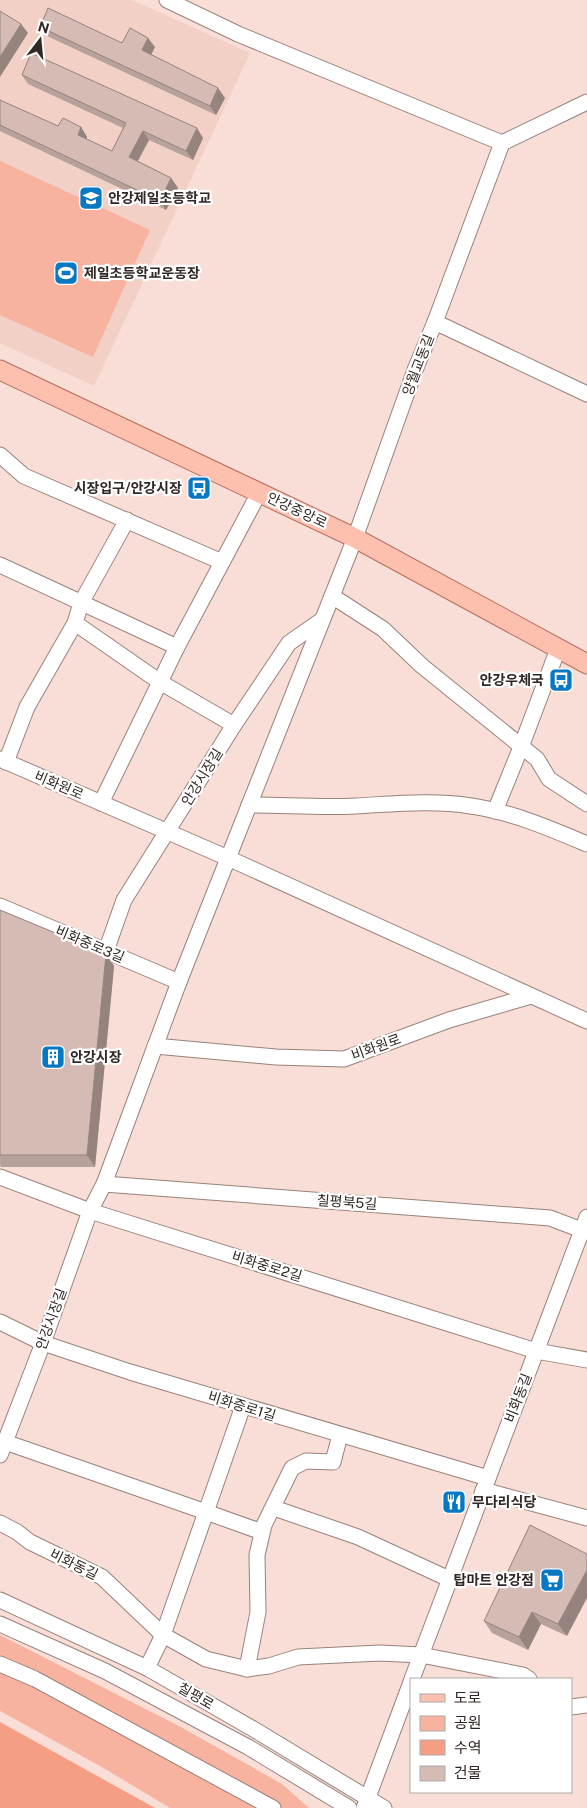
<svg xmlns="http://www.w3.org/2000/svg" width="587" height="1808" font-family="'Public Sans','Noto Sans KR',sans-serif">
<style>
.built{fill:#f2d0c6}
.green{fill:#f7b39f}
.water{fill:#f69e84}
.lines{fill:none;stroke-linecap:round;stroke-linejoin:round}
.minor-casing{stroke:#99817a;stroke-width:17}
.major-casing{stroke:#b46e5b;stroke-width:21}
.minor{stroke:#fff;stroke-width:15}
.major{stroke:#fdbfae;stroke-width:19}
.wall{fill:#b7a19b}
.shaded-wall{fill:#95837e}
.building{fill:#d5bbb4;stroke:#95837e}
.labels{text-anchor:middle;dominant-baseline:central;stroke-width:4.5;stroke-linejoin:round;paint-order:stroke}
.poi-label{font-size:14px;font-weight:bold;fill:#312724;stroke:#fff;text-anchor:start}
.street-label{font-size:14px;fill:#312724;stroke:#fff}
</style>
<rect width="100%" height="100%" fill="#f8ded6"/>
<polygon class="built" points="0,0 132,0 250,53 94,386 0,343"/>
<g class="green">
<polygon points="0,161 150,230 93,357 0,315"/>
<polygon points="0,1635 179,1726 282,1784 309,1808 170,1808 100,1766 0,1711"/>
</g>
<polygon class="water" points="0,1722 155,1808 0,1808"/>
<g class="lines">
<g class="minor-casing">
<g id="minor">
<polyline points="167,0 238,34 502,143"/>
<polyline points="502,143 587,102"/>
<polyline points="435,322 502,143"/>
<polyline points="0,455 24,476 222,562"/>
<polyline points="127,520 81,603 75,623 160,682 234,725"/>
<polyline points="0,565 177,647"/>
<polyline points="332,596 383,629 422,666 537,759 549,779 587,804"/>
<polyline points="0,759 228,858 587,1021"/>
<polyline points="6,762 27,707 75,623"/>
<polyline points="101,803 177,647 259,493"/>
<path d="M 249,805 C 285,805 321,808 356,806 C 395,804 433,800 471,806 C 512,812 549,828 587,844"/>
<polyline points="495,811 521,747 558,649"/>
<polyline points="0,906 179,982"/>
<polyline points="106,951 124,900 234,725 289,643 322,620"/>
<polyline points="155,1046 276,1057 344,1059 449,1020 531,996"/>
<polyline points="0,1177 90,1211 536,1351 587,1360"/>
<polyline points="104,1184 550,1218 587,1232"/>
<polyline points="0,1322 43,1343 130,1372 488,1478"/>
<polyline points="5,1442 206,1512 243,1406"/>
<polyline points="0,1455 43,1343 90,1211 104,1184 179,982 355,538 415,370 435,322 587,394"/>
<polyline points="483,1490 587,1518"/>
<polyline points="274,1508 358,1537 449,1579"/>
<polyline points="0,1523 17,1532 30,1542 102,1577 163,1635 147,1668"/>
<polyline points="262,1532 206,1512 163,1635 206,1659 247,1669 258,1612 257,1555 264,1525 292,1468 306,1461 333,1462 340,1435"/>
<polyline points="0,1600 147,1668 255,1730 384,1808"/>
<polyline points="0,1624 105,1671 248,1747 349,1808"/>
<polyline points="0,1664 35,1679 273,1808"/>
<polyline points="247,1669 269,1666 298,1657 380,1653 421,1655 523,1675 529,1679"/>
<polyline points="412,1679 587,1217"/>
<polyline points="571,1707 587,1705"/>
<polyline points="364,1808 411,1682"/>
</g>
</g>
<g class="major-casing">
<polyline id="major" points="0,370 355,538 587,664"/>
</g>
<use href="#minor" class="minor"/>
<use href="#major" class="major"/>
</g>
<g class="wall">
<polygon points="40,27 122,43 155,47 151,54 225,98 216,115 47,36"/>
<polygon points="22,75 203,138 193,160 149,140 138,161 171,178 178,188 166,210 0,131 0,100 58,126 81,127 87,137 86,139 112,151 123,128 28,84"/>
<polygon points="0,910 106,954 114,966 95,1167 1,1167 0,1165"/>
<polygon points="530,1525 567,1636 541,1624 528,1650 492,1633 484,1621"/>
</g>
<g class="shaded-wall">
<polygon points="21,24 28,33 0,77 0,57"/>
<polygon points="148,38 155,47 149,59 142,50"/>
<polygon points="218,88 225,98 216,115 210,106"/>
<polygon points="81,127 87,137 84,144 78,135"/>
<polygon points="197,128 203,138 193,160 186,151"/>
<polygon points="143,131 149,140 135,166 129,157"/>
<polygon points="171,178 178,188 166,210 160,201"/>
<polygon points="106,954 114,966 95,1167 87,1155"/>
<polygon points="587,1570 587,1598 567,1636 558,1624"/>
<polygon points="532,1612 541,1624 528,1650 519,1637"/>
</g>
<g class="building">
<polygon points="48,8 122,43 130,28 148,38 142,50 218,88 210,106 40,27"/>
<polygon points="0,11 21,24 0,57"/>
<polygon points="31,53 197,128 186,151 143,131 129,157 171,178 160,201 0,125 0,100 58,126 63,118 81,127 78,135 112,151 126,123 22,75"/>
<polygon points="0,910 106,954 87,1155 0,1155"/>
<polygon points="530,1525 587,1554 587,1570 558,1624 532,1612 519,1637 484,1621"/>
</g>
<defs>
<g id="school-square" transform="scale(1.25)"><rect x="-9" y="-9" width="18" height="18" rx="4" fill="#0978c3" stroke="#fff"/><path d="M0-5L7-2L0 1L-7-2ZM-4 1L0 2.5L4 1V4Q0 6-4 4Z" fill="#fff"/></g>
<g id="stadium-square" transform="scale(1.25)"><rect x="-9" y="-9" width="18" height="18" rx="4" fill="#0978c3" stroke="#fff"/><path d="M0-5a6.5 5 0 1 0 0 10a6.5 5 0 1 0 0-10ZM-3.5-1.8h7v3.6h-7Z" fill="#fff"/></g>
<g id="bus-square" transform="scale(1.25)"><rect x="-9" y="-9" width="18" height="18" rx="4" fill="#0978c3" stroke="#fff"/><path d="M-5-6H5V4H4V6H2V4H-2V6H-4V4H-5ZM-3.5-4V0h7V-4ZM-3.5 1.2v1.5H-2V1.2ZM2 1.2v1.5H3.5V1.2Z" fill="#fff"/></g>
<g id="building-square" transform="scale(1.25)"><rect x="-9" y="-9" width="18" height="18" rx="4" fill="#0978c3" stroke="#fff"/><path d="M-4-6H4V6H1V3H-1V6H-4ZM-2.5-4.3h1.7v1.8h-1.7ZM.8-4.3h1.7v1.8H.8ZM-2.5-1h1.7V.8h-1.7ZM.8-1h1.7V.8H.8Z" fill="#fff"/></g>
<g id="restaurant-square" transform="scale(1.25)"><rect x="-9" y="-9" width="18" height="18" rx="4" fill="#0978c3" stroke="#fff"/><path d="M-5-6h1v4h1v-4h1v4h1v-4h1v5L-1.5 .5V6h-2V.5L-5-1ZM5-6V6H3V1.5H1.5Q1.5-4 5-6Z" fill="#fff"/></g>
<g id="supermarket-square" transform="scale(1.25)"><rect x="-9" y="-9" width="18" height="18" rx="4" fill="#0978c3" stroke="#fff"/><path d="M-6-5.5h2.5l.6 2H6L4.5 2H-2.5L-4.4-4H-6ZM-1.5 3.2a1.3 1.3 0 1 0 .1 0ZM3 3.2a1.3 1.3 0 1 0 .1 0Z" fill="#fff"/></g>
</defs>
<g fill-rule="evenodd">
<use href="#school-square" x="91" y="198"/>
<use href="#stadium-square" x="66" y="273"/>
<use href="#bus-square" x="199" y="488"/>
<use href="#bus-square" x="561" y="680"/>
<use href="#building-square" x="53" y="1057"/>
<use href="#restaurant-square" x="454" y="1502"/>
<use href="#supermarket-square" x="552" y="1580"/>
</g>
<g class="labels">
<g class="poi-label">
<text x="108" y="198">안강제일초등학교</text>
<text x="84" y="273">제일초등학교운동장</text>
<text x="182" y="488" text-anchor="end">시장입구/안강시장</text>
<text x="544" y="680" text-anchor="end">안강우체국</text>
<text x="70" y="1057">안강시장</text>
<text x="472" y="1502">무다리식당</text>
<text x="534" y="1580" text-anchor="end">탑마트 안강점</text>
</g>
<g class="street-label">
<text transform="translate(418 365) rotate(-69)">양월교동길</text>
<text transform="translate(297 510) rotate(25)">안강중앙로</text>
<text transform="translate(202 777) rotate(-58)">안강시장길</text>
<text transform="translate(59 785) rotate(23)">비화원로</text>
<text transform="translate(90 944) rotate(23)">비화중로3길</text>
<text transform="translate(376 1047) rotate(-20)">비화원로</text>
<text transform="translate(347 1202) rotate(4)">칠평북5길</text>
<text transform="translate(267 1266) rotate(17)">비화중로2길</text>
<text transform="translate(51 1319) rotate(-70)">안강시장길</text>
<text transform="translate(518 1398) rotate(-69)">비화동길</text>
<text transform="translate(242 1406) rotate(17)">비화중로1길</text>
<text transform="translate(74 1564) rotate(26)">비화동길</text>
<text transform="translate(196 1696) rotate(30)">칠평로</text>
</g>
</g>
<rect x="410" y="1678" width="162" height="115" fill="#ffffff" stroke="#ada9a7"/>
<rect x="420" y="1694" width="25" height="8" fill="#fdbfae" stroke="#ada9a7"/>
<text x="454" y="1703" font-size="15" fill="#312724">도로</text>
<rect x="420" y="1716" width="25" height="15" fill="#f7b39f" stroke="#ada9a7"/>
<text x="454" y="1728" font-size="15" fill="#312724">공원</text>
<rect x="420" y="1740" width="25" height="15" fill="#f69e84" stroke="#ada9a7"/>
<text x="454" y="1753" font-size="15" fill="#312724">수역</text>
<rect x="420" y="1766" width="25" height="15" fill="#d5bbb4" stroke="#ada9a7"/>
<text x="454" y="1778" font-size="15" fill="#312724">건물</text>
<g transform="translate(40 40) rotate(16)" stroke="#ffffff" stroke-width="4" paint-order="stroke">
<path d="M0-4L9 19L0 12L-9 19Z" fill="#312724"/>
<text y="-8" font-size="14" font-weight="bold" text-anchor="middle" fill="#312724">N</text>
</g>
</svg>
